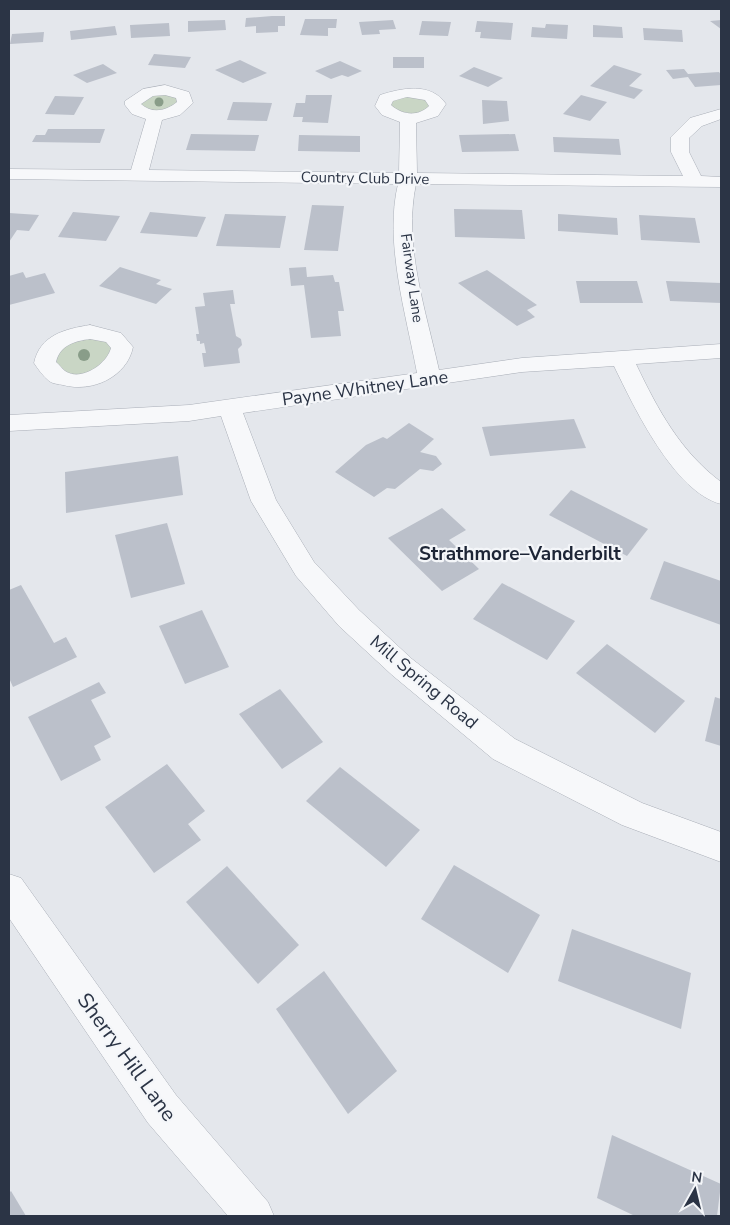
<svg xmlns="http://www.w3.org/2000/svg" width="730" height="1225" font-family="'Nunito Sans',sans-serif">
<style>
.green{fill:#c9d6c5}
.building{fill:#bbc0ca}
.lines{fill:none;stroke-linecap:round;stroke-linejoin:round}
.minor-casing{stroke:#a9aeb7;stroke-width:1}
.minor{fill:#f7f8fa;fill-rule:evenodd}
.tree{fill:#899d89}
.labels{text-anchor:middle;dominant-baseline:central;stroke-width:4.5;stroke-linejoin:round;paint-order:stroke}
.far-street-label{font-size:15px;fill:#2b3445;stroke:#f4f6f9}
.street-label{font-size:18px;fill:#2b3445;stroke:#f4f6f9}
.neighbourhood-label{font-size:19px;font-weight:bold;fill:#1d2536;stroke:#f4f6f9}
.near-street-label{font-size:21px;fill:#2b3445;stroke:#f4f6f9}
</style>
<rect width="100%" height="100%" fill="#e4e7ec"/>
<g class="green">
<polygon points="149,92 185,99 155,115 133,101"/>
<polygon points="406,92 438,104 408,118 383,102"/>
<polygon points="111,336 119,362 67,379 46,355 57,341"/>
</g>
<g class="building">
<polygon points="272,16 285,16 285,26 278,26 278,32 256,33 256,26 245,27 246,18"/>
<polygon points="305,19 337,19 336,28 328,28 328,36 300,35"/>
<polygon points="225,20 226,30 188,32 188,21"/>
<polygon points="393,20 396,29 379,30 380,34 362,35 359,22"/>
<polygon points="721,20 721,29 710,21"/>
<polygon points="422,21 451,22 448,36 419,35"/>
<polygon points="477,21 513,23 511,40 480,38 481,32 475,32"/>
<polygon points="169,23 170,36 131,38 130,25"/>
<polygon points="546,24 568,25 567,39 531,37 532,27 545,28"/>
<polygon points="593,25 622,27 623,38 593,37"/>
<polygon points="115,26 117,35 71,40 70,31"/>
<polygon points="643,28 682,30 683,42 644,40"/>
<polygon points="44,32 43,42 10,44 12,34"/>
<polygon points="154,54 191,57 185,68 148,65"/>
<rect x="393" y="57" width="31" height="11"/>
<polygon points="240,60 267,73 243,83 215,70"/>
<polygon points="340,61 362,71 348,77 342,75 331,79 315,71"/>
<polygon points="103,64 117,73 87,83 73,75"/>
<polygon points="614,65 642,74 629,86 643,90 634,99 590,86"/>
<polygon points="474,67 503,78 488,87 459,76"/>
<polygon points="684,69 688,74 719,72 721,75 721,85 695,87 688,77 673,79 666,70"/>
<polygon points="306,95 332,95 328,123 302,122 303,117 293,117 296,103 305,103"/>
<polygon points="581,95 607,102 590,121 563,114"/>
<polygon points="55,96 84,97 74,115 45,114"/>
<polygon points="482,100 507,101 509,121 483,124"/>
<polygon points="233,102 272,103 267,121 227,120"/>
<polygon points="48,129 105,129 100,143 32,142 36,135 45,135"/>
<polygon points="191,134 259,135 255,151 186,150"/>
<polygon points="515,134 519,151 462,152 459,135"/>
<polygon points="299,135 360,136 360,152 298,151"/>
<polygon points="553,137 619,139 621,155 554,152"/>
<polygon points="312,205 344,206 338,251 304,250"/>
<polygon points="454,209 522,210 525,239 455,237"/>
<polygon points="73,212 120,216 106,241 58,237"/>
<polygon points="150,212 206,217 197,237 140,233"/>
<polygon points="9,213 39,215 29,231 17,230 9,242"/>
<polygon points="225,214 286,216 280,248 216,246"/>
<polygon points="558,214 617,218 618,235 558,231"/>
<polygon points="639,215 695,218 700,243 641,240"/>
<polygon points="120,267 161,280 156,284 172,289 156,304 99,286"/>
<polygon points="306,267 307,277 333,275 335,282 339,282 344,311 338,311 341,336 311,338 304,285 291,286 289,268"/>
<polygon points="487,270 537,305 527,310 535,317 517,326 458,283"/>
<polygon points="23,272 26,278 45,273 55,293 9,305 9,276"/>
<polygon points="576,281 637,281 643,303 580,303"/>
<polygon points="666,281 721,283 721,303 670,301"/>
<polygon points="233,290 235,304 230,304 236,336 241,339 242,345 238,349 240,363 204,367 202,353 206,353 204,343 200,344 200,341 197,341 196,334 199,334 195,307 205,306 203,293"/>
<polygon points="574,419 586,448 490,456 482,427"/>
<polygon points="409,423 434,439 420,452 436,456 442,464 433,471 420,469 395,489 387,488 374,497 335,472 366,445 383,437 387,439"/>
<polygon points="178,456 183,495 66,513 65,472"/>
<polygon points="571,490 648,529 627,556 549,515"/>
<polygon points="442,508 466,530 449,540 479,569 442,591 388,538"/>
<polygon points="167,523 185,584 131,598 115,535"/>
<polygon points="664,561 721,581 721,625 650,599"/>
<polygon points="502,583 575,621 547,660 473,619"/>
<polygon points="21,585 54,643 66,637 77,657 13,687 9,678 9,590"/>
<polygon points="202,610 229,667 185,684 159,626"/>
<polygon points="607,644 685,701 655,733 576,673"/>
<polygon points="99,682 106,693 91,700 111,737 94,746 101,760 61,781 28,717"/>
<polygon points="280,689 323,742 282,769 239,714"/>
<polygon points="715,697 721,699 721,746 705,741"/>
<polygon points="167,764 205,811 188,824 201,840 154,873 105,807"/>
<polygon points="340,767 420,830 386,867 306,801"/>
<polygon points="454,865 540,915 508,973 421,919"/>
<polygon points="227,866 299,945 258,984 186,902"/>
<polygon points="572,929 691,973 681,1029 558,981"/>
<polygon points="324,971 397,1071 348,1114 276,1009"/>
<polygon points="612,1135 721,1184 717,1216 635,1216 597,1198"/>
<polygon points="11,1191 26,1216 9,1216 9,1193"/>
</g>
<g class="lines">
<g class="minor-casing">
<g id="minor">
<path d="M 165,85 L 189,92 L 193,103 L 180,115 L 162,120 L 149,170 L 399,173 L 400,122 L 382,115 L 375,106 L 380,95 C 402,88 431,82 446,104 L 438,116 L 416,123 L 417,173 L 683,176 L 671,152 L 671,137 L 690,118 L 721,109 L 721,119 L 702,126 L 689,138 L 689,152 L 701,176 L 721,177 L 721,187 L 416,184 C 403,244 426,311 439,370 L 522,358 L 721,344 L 721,358 L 636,364 C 658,410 680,451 721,482 L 721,504 C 674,492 634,407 614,366 L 522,372 L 243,413 L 276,500 L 314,562 L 359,610 L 412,659 L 515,739 L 642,803 L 721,832 L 721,862 L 622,825 L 493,759 L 392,675 L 339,626 L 296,576 L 251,501 L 221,416 L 189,421 L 9,431 L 9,415 L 189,405 L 417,373 C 406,314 384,242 398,184 L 9,179 L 9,169 L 131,170 L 146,119 L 132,114 L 125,105 L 125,101 L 143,89 ZM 165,95 L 176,98 L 177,102 C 166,111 152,114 141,104 L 153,96 ZM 407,97 L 425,100 L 429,106 C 418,117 402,115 391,105 L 393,101 Z"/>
<path d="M 90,325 L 121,333 L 133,347 C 127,377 92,393 63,385 C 59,384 53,384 49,381 C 43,376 38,369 34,363 C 40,335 65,329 90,325 ZM 90,339 L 106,342 L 111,348 C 107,364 81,382 65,371 C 62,369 59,364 56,362 C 60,345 75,341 90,339 Z"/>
<polygon points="9,874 21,878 176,1095 268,1202 274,1216 228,1216 148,1123 9,918"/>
</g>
</g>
<use href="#minor" class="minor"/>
</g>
<g class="tree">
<circle cx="159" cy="102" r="4.5"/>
<circle cx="84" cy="355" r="6"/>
</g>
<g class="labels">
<g class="far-street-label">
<text transform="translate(365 178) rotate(1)">Country Club Drive</text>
<text transform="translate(412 278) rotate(82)">Fairway Lane</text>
</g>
<g class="street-label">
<text transform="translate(365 388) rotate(-8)">Payne Whitney Lane</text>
<text transform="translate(424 682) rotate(40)">Mill Spring Road</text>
</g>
<g class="neighbourhood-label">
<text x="520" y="554">Strathmore–Vanderbilt</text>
</g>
<g class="near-street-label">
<text transform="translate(127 1057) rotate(54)">Sherry Hill Lane</text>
</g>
</g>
<rect width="730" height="1225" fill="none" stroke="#2b3445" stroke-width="20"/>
<g transform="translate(695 1190) rotate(8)" stroke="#f4f6f9" stroke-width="4" paint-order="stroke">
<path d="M0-4L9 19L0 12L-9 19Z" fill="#2b3445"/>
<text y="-8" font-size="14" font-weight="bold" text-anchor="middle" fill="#2b3445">N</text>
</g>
</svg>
